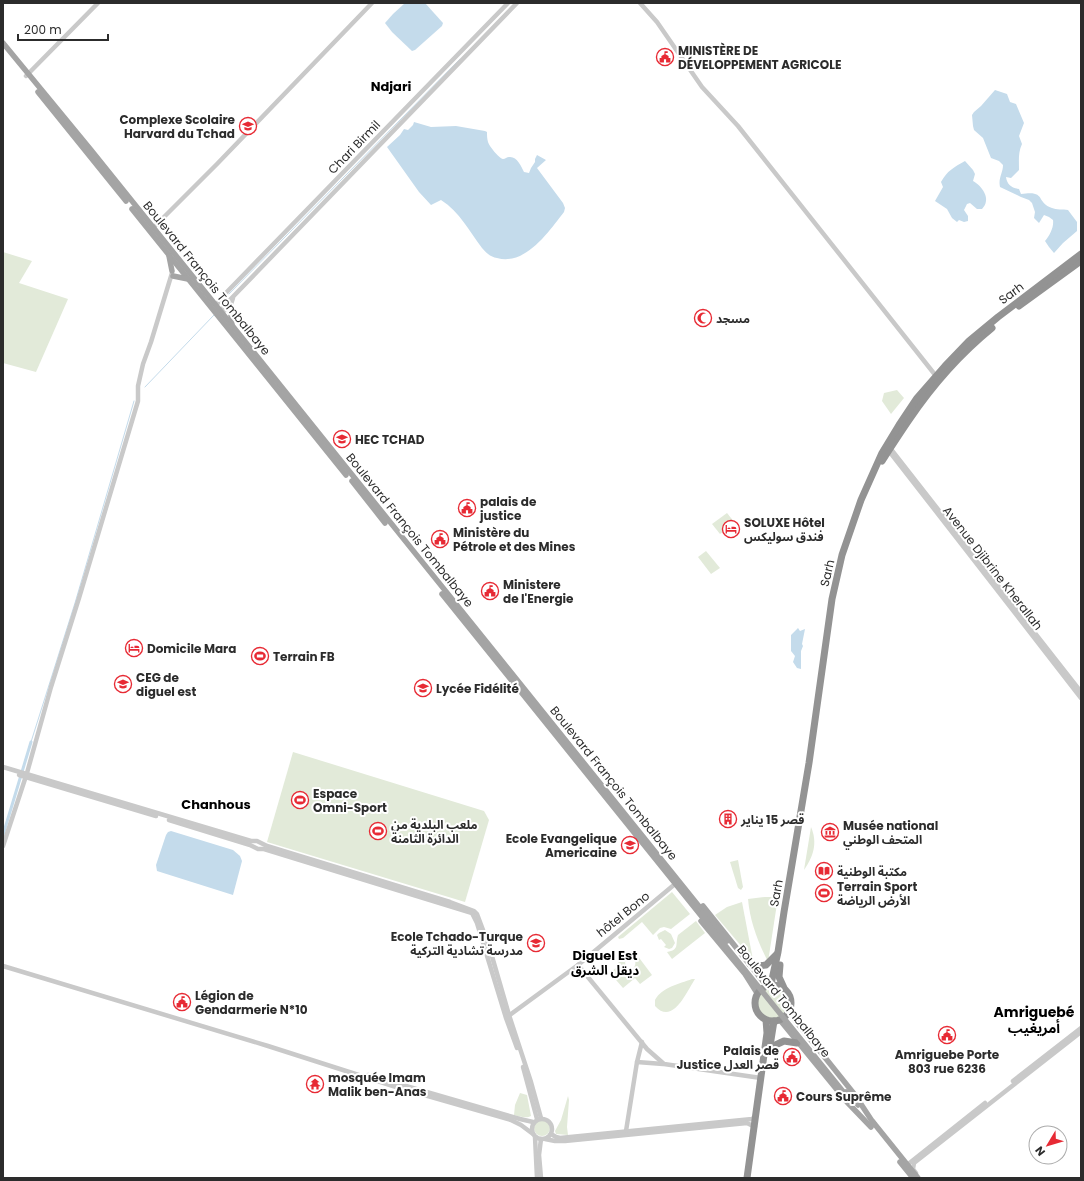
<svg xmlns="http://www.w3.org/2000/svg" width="1084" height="1181" font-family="Poppins,'Noto Sans Arabic',sans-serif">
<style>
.green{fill:#e2ead9}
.water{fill:#c4dbeb}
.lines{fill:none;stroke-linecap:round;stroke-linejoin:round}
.stream{stroke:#c4dbeb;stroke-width:1}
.canal{stroke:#c4dbeb;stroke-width:3}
.minor{stroke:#c9c9c9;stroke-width:4.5}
.major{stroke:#a4a4a4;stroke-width:5.5}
.highway{stroke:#939393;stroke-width:7}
.major-bridge{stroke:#a4a4a4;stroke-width:5.5}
.labels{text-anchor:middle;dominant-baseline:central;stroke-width:4;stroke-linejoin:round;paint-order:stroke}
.poi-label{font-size:12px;font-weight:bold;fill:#2c2c2c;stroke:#fff;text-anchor:start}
.street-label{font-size:12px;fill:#2c2c2c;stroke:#fff}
.neighbourhood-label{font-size:13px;font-weight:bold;fill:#000;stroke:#fff}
.quarter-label{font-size:14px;font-weight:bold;fill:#000;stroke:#fff}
</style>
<rect width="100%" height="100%" fill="#fff"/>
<g class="green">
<polygon points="3,252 32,261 19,283 68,299 36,372 3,363"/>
<polygon points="897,390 904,398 891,414 882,401 884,393"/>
<polygon points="727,513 735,523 720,534 712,524"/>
<polygon points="706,551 720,568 711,574 698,557"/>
<polygon points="293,752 484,811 489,820 465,902 267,842"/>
<path d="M 811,827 C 818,843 813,857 804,870 Z"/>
<polygon points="738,860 743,887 741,890 738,888 730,862"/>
<polygon points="672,892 690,914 671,929 664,927 660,928 653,935 642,922 623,938 619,939 618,937"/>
<path d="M 765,897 L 778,897 L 768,962 C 758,942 750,922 748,899 Z"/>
<polygon points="742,902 753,960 715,915 727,907"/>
<path d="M 696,921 L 705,933 L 672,959 L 667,952 C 680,950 675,944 678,935 Z"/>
<polygon points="665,930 671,934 675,943 672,948 669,949 664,947 666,945 661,939 659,940 657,935 659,933"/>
<path d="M 627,952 L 628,954 L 625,963 L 628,969 L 633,969 C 636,965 636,962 634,958 L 637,955 L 652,975 L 640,984 L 635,978 L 623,988 L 610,973 L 617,967 L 616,965 C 621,961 622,956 627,952 Z"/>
<path d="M 692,979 L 695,979 C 687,991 673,1026 655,1006 L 655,1000 C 662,987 679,984 692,979 Z"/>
<circle cx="773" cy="1003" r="16"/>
<path d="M 520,1093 L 527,1095 L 531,1116 C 526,1119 519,1116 514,1115 L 515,1105 Z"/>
<polygon points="568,1096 569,1100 567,1127 568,1135 556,1134 555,1131 561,1120"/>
<circle cx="542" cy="1128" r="8"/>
</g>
<g class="water">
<polygon points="405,3 425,3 443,23 442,26 415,50 412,51 392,32 385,23 393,14"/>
<path d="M 995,90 L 1007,94 L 1010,102 L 1016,104 L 1024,123 L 1019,136 L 1022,144 C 1018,153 1019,160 1019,170 L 1011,178 L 1006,177 C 1007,184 1011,188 1019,189 L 1021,194 C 1047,190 1035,202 1052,208 C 1056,210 1063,209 1068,210 L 1077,222 L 1077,231 L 1063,243 L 1054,253 L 1049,247 L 1045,241 C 1050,235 1054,227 1053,220 L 1049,217 L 1044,215 L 1039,223 L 1034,218 L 1035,212 L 1032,203 L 1029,200 L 1021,197 L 1000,187 C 998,178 1003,173 1003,165 L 999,161 L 991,158 L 983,138 L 974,130 L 973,126 L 972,115 L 974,112 L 981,106 Z"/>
<path d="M 414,122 L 431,127 L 456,126 L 485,131 L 487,132 C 487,135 487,139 488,142 C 489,146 499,158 503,159 C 505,159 507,157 509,157 C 517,156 521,166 524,172 L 529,173 L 531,168 L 535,162 L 535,159 L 537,155 L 546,160 L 537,168 L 563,203 L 565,208 L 564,212 C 549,231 526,266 497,258 C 491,257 487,254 482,248 C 469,231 460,212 441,200 L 431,205 L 419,192 L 387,147 L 400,135 L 404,129 L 408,130 L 413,125 Z"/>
<path d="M 965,161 L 973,170 L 975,174 L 973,181 C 982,186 992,199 982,209 L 977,209 L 970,203 L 967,204 L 964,210 L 968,216 L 968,221 L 964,222 L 959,220 L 957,222 L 952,218 L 947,209 L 935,201 L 943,187 L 941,182 C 947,171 954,167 965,161 Z"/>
<polygon points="798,628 800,631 805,629 802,644 803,646 801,651 801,669 797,668 793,662 795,656 791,651 791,635"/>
<polygon points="171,831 233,850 240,856 242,861 233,895 157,871 156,865 166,835 168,832"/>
</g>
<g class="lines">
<g class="stream">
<polyline points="229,294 460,59"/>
<polyline points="145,387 214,315"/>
<polyline points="31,742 75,603 134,401"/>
</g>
<polyline class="canal" points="3,835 31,742"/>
<g class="minor">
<polyline points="640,3 657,22 702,87 738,126 936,376"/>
<polyline points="26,76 98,3"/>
<polyline points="151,230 217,164 372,3"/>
<polyline points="216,306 221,298 508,3"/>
<polyline points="219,313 224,306 517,3"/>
<polyline points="219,314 230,307 233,298"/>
<polyline points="890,448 1081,692"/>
<polyline points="889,451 1081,698"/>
<polyline points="3,767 251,841 257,841 267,846 450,902 474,911 477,914 489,946 509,1015 531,1082 541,1118"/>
<polyline points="19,775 156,816"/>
<polyline points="169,820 250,845 258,849 264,849 472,913 477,923 506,1018 517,1048"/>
<polyline points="3,846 27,773 51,687 79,598 138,401 138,386 143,364 151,342 172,273"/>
<polyline points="578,965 647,1049 664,1064 761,1078"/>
<polyline points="3,966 268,1046 393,1086 511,1120 521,1125 533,1134"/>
<polyline points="507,1017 578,965 675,884"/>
<polyline points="637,1062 663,1064"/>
<polyline points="523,1067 537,1119"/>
<polyline points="368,1075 520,1119 533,1122"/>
<polyline points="1013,1081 1081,1028"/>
<circle cx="542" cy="1129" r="10"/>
<polyline points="626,1131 637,1062 642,1042"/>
<polyline points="551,1134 556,1137 560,1138 752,1119 756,1116"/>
<polyline points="535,1137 537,1178"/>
<polyline points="541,1139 539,1155 541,1178"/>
<polyline points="545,1139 555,1141 565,1141 747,1123 755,1127"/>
<polyline points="907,1165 985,1103"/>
<polyline points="916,1173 913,1169 914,1163 1081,1032"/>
</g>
<g class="major">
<polyline points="3,43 91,150 710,920"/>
<polyline points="38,92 126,201"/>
<polyline points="132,209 346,475"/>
<polyline points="169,256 172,271"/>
<polyline points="173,276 188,279"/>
<polyline points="230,307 232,325"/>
<polyline points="352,481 385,523"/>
<polyline points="442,594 707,923"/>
<polyline points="703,906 766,985"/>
<polyline points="701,921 745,974 757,993"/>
<polyline points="790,1008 795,1020 855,1095 874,1124"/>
<polyline points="780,1020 847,1102 871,1127"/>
<polyline points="846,1092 858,1105"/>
<polyline points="873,1122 918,1178"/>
<polyline points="900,1162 913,1178"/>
</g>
<g class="highway">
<polyline points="1019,306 1081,261"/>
<path d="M 882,461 C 891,447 900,433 909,420 C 932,386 960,354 992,328"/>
<polyline points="750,964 757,966 766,965 777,954"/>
<polyline points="780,965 779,977 784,988"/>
<polyline points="771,984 778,952 784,912 809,763 832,599 842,555 861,500 882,453 899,425 917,398 945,366 969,341 998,317 1081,254"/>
<circle cx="773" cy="1003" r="18"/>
<polyline points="770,1046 774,1021"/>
<polyline points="769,1048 784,1041 797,1043"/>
<polyline points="747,1178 767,1033 766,1020"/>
</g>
<g class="major-bridge">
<polyline points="710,920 727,941"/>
<polyline points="707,923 845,1094"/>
</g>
</g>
<defs>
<g id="civic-ring" transform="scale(0.9)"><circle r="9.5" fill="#fff" stroke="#e72a34" stroke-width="1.5"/><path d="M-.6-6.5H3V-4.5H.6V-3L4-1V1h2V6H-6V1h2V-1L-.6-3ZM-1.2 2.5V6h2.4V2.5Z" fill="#e72a34"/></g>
<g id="school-ring" transform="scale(0.9)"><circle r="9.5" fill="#fff" stroke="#e72a34" stroke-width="1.5"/><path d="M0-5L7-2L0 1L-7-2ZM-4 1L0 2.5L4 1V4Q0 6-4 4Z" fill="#e72a34"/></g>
<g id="mosque-ring" transform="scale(0.9)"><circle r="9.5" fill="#fff" stroke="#e72a34" stroke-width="1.5"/><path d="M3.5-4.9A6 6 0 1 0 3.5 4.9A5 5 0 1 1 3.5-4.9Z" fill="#e72a34"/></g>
<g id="university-ring" transform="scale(0.9)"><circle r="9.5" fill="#fff" stroke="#e72a34" stroke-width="1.5"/><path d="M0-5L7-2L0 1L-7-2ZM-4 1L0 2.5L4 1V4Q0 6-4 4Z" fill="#e72a34"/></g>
<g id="hotel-ring" transform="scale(0.9)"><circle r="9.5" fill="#fff" stroke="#e72a34" stroke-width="1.5"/><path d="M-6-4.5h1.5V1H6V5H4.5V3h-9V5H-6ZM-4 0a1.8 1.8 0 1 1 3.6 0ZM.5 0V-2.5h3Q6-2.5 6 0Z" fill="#e72a34"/></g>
<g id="stadium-ring" transform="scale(0.9)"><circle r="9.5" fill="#fff" stroke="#e72a34" stroke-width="1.5"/><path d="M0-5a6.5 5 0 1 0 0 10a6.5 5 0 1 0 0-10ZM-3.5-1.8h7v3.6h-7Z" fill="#e72a34"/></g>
<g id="building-ring" transform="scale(0.9)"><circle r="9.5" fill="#fff" stroke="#e72a34" stroke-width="1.5"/><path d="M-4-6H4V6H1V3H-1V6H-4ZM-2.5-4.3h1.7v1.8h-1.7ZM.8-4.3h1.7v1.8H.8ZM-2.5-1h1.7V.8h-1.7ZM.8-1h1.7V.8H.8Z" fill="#e72a34"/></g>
<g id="museum-ring" transform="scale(0.9)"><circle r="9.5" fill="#fff" stroke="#e72a34" stroke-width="1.5"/><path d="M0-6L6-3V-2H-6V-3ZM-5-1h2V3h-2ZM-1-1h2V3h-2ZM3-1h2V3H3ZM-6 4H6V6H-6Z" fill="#e72a34"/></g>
<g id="library-ring" transform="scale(0.9)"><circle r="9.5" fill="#fff" stroke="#e72a34" stroke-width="1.5"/><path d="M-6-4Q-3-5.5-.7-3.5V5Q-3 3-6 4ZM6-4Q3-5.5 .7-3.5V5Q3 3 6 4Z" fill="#e72a34"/></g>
<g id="temple-ring" transform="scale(0.9)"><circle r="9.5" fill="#fff" stroke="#e72a34" stroke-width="1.5"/><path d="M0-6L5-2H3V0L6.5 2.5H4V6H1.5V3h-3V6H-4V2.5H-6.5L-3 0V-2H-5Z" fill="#e72a34"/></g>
</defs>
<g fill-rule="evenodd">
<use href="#civic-ring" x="665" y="57"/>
<use href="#school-ring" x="248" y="126"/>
<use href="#mosque-ring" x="703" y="318"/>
<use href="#university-ring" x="342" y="439"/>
<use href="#civic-ring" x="467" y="508"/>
<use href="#hotel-ring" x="731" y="529"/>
<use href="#civic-ring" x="440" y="539"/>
<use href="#civic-ring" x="490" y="591"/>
<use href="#hotel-ring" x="134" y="648"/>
<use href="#stadium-ring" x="260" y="656"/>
<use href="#school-ring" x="123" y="684"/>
<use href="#university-ring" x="423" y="688"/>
<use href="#stadium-ring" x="300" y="800"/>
<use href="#building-ring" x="728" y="819"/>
<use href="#stadium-ring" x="378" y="831"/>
<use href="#museum-ring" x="830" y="832"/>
<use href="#school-ring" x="630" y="845"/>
<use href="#library-ring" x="824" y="871"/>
<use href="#stadium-ring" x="824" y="893"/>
<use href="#school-ring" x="536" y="943"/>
<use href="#civic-ring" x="182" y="1002"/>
<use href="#civic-ring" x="947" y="1035"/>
<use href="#civic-ring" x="792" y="1057"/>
<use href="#temple-ring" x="315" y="1084"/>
<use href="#civic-ring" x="783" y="1096"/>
</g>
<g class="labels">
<g class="poi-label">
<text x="678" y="50">MINISTÈRE DE<tspan x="678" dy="14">DÉVELOPPEMENT AGRICOLE</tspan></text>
<text x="235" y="119" text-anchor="end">Complexe Scolaire<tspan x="235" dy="14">Harvard du Tchad</tspan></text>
<text x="716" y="318">مسجد</text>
<text x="355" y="439">HEC TCHAD</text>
<text x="480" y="501">palais de<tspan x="480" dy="14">justice</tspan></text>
<text x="744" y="522">SOLUXE Hôtel<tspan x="744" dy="14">فندق سوليكس</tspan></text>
<text x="453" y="532">Ministère du<tspan x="453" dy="14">Pétrole et des Mines</tspan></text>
<text x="503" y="584">Ministere<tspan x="503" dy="14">de l'Energie</tspan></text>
<text x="147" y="648">Domicile Mara</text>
<text x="273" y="656">Terrain FB</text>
<text x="136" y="677">CEG de<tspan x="136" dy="14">diguel est</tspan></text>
<text x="436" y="688">Lycée Fidélité</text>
<text x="313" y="793">Espace<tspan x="313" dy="14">Omni-Sport</tspan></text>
<text x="741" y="819">قصر 15 يناير</text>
<text x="391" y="824">ملعب البلدية من<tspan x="391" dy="14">الدائرة الثامنة</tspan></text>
<text x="843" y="825">Musée national<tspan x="843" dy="14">المتحف الوطني</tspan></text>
<text x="617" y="838" text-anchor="end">Ecole Evangelique<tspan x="617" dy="14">Americaine</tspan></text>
<text x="837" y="871">مكتبة الوطنية</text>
<text x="837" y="886">Terrain Sport<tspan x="837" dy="14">الأرض الرياضة</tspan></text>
<text x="523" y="936" text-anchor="end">Ecole Tchado-Turque<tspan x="523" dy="14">مدرسة تشادية التركية</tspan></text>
<text x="195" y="995">Légion de<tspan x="195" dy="14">Gendarmerie N*10</tspan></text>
<text x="779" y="1050" text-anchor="end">Palais de<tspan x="779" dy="14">Justice قصر العدل</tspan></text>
<text x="947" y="1054" text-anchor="middle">Amriguebe Porte<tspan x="947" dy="14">803 rue 6236</tspan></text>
<text x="328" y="1077">mosquée Imam<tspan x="328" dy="14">Malik ben-Anas</tspan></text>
<text x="796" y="1096">Cours Suprême</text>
</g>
<g class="street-label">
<text transform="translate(354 147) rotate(-46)">Chari Birmil</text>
<text transform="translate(207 278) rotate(51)">Boulevard François Tombalbaye</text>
<text transform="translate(1011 293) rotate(-37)">Sarh</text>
<text transform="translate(410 530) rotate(51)">Boulevard François Tombalbaye</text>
<text transform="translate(993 568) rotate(52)">Avenue Djibrine Kherallah</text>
<text transform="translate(827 573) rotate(-77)">Sarh</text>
<text transform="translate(614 783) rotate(51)">Boulevard François Tombalbaye</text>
<text transform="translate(776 893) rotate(-80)">Sarh</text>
<text transform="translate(623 914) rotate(-39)">hôtel Bono</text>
<text transform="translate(784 1001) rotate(51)">Boulevard Tombalbaye</text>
</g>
<g class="neighbourhood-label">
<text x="391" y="86">Ndjari</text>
<text x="216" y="804">Chanhous</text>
<text x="605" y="955">Diguel Est<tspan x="605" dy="15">ديقل الشرق</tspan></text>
</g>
<g class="quarter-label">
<text x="1034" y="1012">Amriguebé<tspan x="1034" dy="16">أمريغيب</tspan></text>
</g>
</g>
<rect width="1084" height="1181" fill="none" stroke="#2c2c2c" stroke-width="8"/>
<g transform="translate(1048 1145) rotate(232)"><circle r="19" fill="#ffffff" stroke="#ababab"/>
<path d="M0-3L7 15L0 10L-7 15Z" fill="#e72a34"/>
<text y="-6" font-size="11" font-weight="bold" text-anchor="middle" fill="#2c2c2c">N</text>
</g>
<path d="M18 34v6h90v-6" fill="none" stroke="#2c2c2c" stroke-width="2"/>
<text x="24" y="34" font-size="12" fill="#2c2c2c" stroke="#ffffff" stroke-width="3" paint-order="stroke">200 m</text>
</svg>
